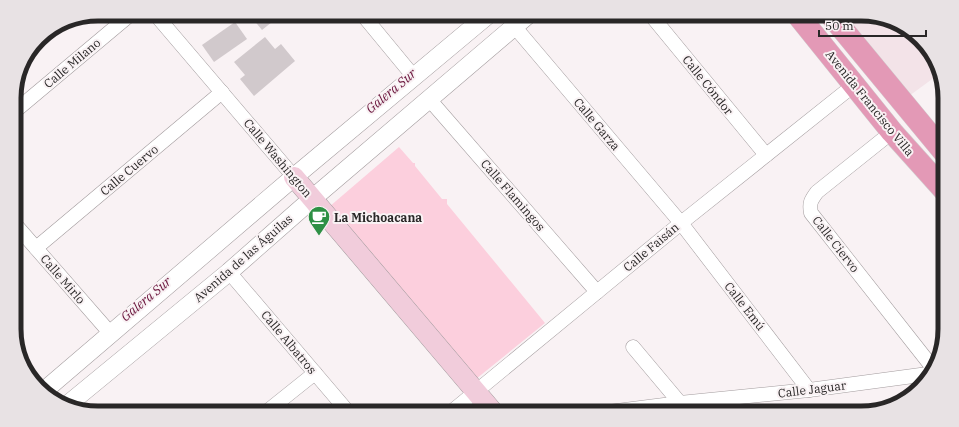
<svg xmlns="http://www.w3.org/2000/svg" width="959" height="427" font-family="'IBM Plex Serif',serif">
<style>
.built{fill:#f3e3e8}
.green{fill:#fccfdd}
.building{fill:#d1c9cc}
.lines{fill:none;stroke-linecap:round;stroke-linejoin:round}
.minor-casing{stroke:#a39c9e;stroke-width:15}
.tertiary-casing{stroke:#a39c9e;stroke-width:19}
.secondary-casing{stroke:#a39c9e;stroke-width:21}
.primary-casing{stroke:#d0cfcf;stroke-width:23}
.minor{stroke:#fff;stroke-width:14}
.tertiary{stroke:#fff;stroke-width:18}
.secondary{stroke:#f1ccdb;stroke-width:20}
.primary{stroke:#e399b6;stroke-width:22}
.labels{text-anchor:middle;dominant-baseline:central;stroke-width:4;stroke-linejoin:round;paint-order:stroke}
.street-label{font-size:12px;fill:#292727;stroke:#f9f2f4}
.poi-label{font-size:12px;font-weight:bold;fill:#292727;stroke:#f9f2f4;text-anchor:start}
.water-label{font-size:13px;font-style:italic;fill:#68123a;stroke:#f9f2f4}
.rim{fill:none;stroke:#292727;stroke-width:5}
</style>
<rect width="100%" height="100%" fill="#f9f2f4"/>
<polygon class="built" points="841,14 861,14 893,20 927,47 939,74 909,96"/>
<polygon class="green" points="399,147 413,163 415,163 415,166 442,199 447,199 447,204 545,323 476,379 329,207"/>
<g class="building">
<polygon points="249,14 282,14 262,30"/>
<polygon points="235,22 247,39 214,62 202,45"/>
<polygon points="265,37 275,49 281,44 295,61 254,96 240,79 245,75 234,62"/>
<polygon points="835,409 835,413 818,413 818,412"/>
</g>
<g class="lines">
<g class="minor-casing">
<g id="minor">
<polyline points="155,14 294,177"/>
<polyline points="362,14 414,77"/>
<polyline points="650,14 766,155"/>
<polyline points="514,26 681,223 809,390"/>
<polyline points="429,99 597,292"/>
<polyline points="14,112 131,14"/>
<path d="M 892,132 L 817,192 C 811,200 809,203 811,213 L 933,368"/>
<polyline points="14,223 111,334"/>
<polyline points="36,248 222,92"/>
<polyline points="229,272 349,413"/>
<polyline points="633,347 680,403"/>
<polyline points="265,413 315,373"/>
<polyline points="450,413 597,292 681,223 854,85"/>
<polyline points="601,413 680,403 809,390 928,374"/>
</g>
</g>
<g class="tertiary-casing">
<g id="tertiary">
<polyline points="45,390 294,177 489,14"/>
<polyline points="66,406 229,272 312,199 529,14"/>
</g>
</g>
<g class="secondary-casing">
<polyline id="secondary" points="294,177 494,413"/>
</g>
<g class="primary-casing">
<g id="primary">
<polyline points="797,14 892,132 945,191"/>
<polyline points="830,14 944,152"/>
</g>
</g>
<use href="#minor" class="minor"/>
<use href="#tertiary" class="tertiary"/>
<use href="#secondary" class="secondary"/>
<use href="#primary" class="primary"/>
</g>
<defs>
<g id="cafe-pin" transform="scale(1.15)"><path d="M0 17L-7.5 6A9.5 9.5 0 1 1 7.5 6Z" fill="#2e9045" stroke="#f9f2f4"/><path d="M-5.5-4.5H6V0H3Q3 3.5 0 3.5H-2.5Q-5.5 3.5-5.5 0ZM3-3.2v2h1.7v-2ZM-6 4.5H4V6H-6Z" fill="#fff"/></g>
</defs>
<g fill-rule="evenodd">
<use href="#cafe-pin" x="319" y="217"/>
</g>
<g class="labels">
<g class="street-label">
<text transform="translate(72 63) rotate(-40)">Calle Milano</text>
<text transform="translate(708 85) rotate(51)">Calle Cóndor</text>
<text transform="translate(870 103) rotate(51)">Avenida Francisco Villa</text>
<text transform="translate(597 124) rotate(50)">Calle Garza</text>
<text transform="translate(278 158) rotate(50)">Calle Washington</text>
<text transform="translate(129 170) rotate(-40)">Calle Cuervo</text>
<text transform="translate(513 195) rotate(49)">Calle Flamingos</text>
<text transform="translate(836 244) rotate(52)">Calle Ciervo</text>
<text transform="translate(651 247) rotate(-40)">Calle Faisán</text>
<text transform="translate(243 258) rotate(-41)">Avenida de las Águilas</text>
<text transform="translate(63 279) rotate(49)">Calle Mirlo</text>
<text transform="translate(745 306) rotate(52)">Calle Emú</text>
<text transform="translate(289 342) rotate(50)">Calle Albatros</text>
<text transform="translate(812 389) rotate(-7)">Calle Jaguar</text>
</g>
<g class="poi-label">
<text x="334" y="217">La Michoacana</text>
</g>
<g class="water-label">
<text transform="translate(391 91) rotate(-40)">Galera Sur</text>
<text transform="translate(146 299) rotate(-40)">Galera Sur</text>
</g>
</g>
<path d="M0 0H959V427H0ZM98 21H861A77 77 0 0 1 938 98V329A77 77 0 0 1 861 406H98A77 77 0 0 1 21 329V98A77 77 0 0 1 98 21Z" fill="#e8e2e4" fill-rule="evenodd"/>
<path class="rim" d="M98 21H861A77 77 0 0 1 938 98V329A77 77 0 0 1 861 406H98A77 77 0 0 1 21 329V98A77 77 0 0 1 98 21Z"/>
<path d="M819 30v6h107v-6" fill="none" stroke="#292727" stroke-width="2"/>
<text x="825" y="30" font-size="12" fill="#292727" stroke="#f9f2f4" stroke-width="3" paint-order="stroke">50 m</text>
</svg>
